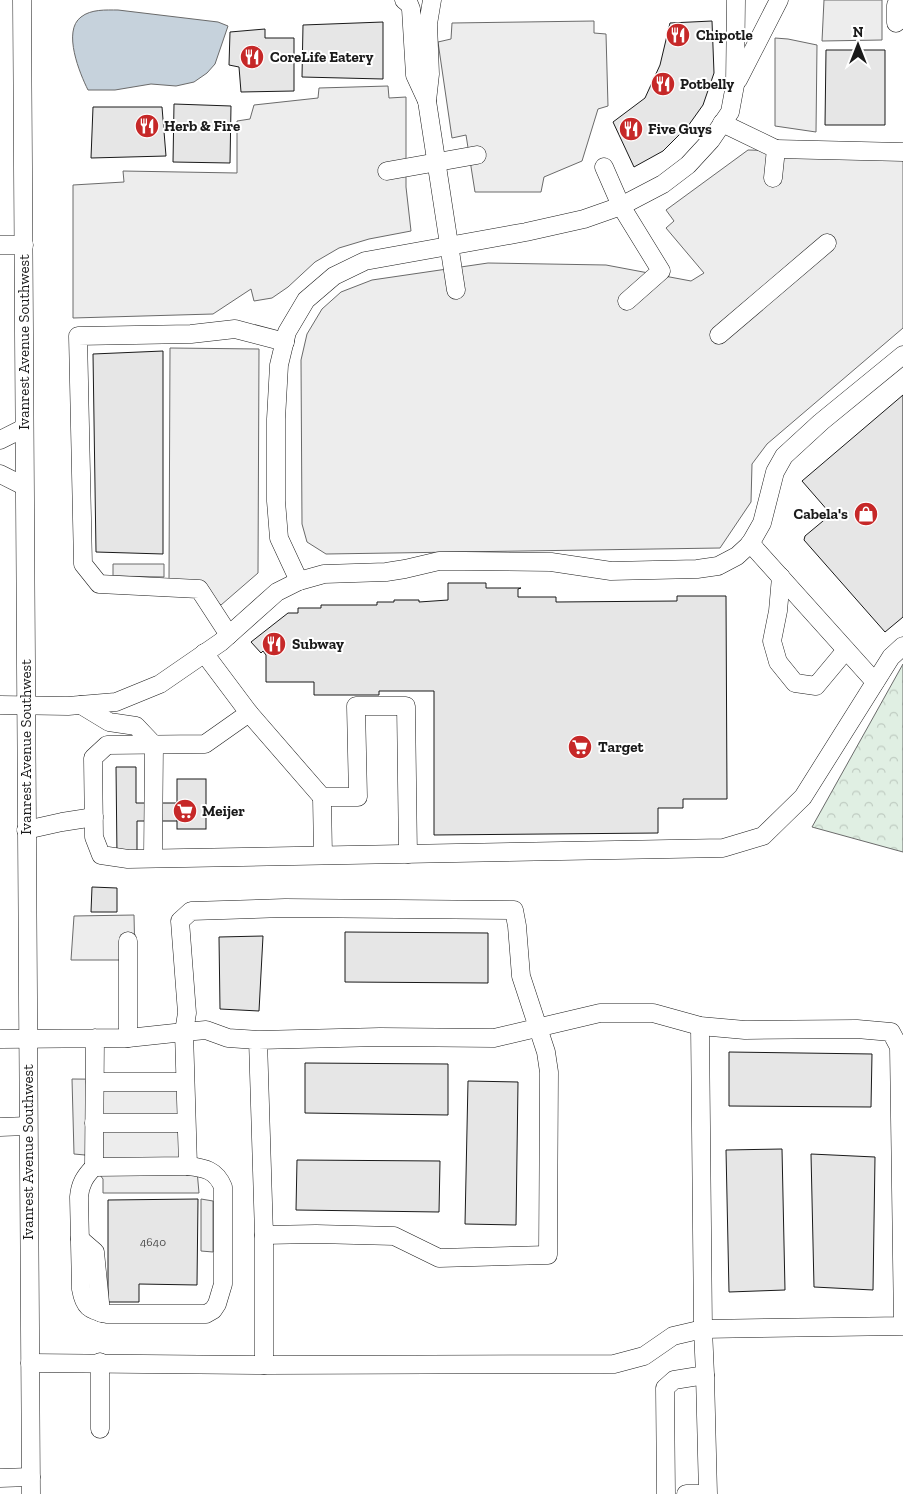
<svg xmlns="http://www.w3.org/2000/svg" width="903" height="1494" font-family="'Zilla Slab',serif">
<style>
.forest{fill:url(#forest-crowns);stroke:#6a6a6a}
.parking{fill:#ededed;stroke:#6a6a6a}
.water{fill:#c6d2dc;stroke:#6a6a6a}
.building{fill:#e6e6e6;stroke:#1a1a1a}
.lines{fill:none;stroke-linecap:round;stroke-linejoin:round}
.minor-casing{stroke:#1a1a1a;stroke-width:19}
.minor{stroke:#fff;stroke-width:18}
.labels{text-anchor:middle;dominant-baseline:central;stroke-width:4;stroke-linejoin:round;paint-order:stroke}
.number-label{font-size:12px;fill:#4d4d4d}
.poi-label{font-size:15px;font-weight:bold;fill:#1a1a1a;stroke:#fff;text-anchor:start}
.street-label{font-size:15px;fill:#1a1a1a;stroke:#fff}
</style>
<defs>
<pattern id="forest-crowns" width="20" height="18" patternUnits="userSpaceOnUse" patternTransform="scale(1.25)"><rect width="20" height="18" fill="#e0efe3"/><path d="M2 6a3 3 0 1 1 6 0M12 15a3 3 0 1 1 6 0" fill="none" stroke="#c0ccc2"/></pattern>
</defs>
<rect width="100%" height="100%" fill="#fff"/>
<polygon class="forest" points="903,664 903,852 812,827"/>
<g class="parking">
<polygon points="824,0 882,0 882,40 822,41"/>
<polygon points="594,21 594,33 606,34 608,106 598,109 582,161 544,177 541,192 475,192 466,135 452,138 438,42 451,39 452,23"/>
<polygon points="775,38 788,39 817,45 816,132 775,126"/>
<polygon points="388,86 389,98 406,97 406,187 411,231 369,239 339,248 315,262 288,287 272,298 254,301 251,289 213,314 73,318 73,185 124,182 123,171 237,173 237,121 250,119 254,105 318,98 319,88"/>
<polygon points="748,150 903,154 903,328 767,444 752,464 751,502 720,548 326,554 307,542 302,524 301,360 307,334 322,309 341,292 372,280 488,263 606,265 691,281 704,273 666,228 674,221 666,210"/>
<polygon points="170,348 259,349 258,573 221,605 189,581 169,581"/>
<polygon points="113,564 164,564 164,577 113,576"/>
<polygon points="134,915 135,960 71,960 74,916"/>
<polygon points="72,1079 189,1080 199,1193 103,1193 103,1179 85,1155 74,1154"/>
<polygon points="201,1199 213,1201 213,1252 201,1251"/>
</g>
<path class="water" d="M 118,10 L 218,22 L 228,26 L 215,64 L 207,73 L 194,82 L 176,86 L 151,84 L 115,90 L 88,90 C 80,74 62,31 81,17 C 91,9 106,10 118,10 Z"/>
<g class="building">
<polygon points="712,21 714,73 703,105 688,126 663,151 634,167 613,122 645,98 660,65 670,23"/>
<polygon points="383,22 383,79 302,77 303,25"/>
<polygon points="265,29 265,38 294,38 294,91 241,92 239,67 229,65 230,32"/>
<polygon points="826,50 885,50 885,125 825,125"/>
<polygon points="174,104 231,106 230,163 173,162"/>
<polygon points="93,107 162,107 166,156 91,158"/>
<polygon points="163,351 163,554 96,552 93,354"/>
<polygon points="903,395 903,617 885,632 804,540 805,536 829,516 829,512 802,481"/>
<polygon points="448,583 486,583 486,588 521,588 518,589 518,597 556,597 556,602 677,601 677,596 726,596 727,799 683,799 683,808 658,808 658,833 434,835 434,691 379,691 379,695 314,695 314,682 266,682 266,655 263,651 261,653 251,642 288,613 298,613 298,608 321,608 321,605 377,605 377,602 394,602 394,600 419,600 419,602 448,600"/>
<polygon points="116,767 136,767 136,803 181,803 181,821 137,821 137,856 117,856"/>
<rect x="177" y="779" width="29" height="50"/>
<polygon points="92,887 117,888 117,912 91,912"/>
<polygon points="345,932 488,933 488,983 345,982"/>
<polygon points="263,936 259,1011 220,1009 219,937"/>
<polygon points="729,1052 872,1054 871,1107 729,1106"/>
<polygon points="305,1063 448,1064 448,1115 305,1113"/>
<polygon points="468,1081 518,1082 516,1225 465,1224"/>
<polygon points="782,1149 785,1290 729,1292 726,1150"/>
<polygon points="811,1154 875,1157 873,1290 814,1287"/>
<polygon points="297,1160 440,1161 439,1212 296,1210"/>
<polygon points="198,1199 197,1285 139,1284 139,1302 108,1302 108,1200"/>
</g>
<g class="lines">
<g class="minor-casing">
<g id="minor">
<polyline points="22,0 31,1494"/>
<polyline points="404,0 409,4 411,9 415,75 427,101 430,74 428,24 432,0"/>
<polyline points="896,23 896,5 903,5"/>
<polyline points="738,80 779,0"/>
<polyline points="427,101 456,290"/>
<polyline points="722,123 776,149 773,178"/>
<polyline points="776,149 903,152"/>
<polyline points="604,167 621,206 661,271 627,301"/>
<polyline points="387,171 477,155"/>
<polyline points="0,245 24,245"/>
<polyline points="719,335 827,243"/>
<polyline points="0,440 24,428"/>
<polyline points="0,474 24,486"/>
<polyline points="750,543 875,682"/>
<polyline points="781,577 778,611 772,641 778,662 795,683 816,686 846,650"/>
<polyline points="299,581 279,538 276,501 276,419 279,365 287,332 306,300 334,276 365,261 526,232 584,219 621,206 663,184 688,165 711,140 730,112 735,85 736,0"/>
<polyline points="229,635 199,589 99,584 83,564 78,336 191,334 235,329 285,342"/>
<polyline points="204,653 249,713 205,744 107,745 93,758 94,837 101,855 128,859 723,848 763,836 803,797 891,657 903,646"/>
<polyline points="0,705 68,706 116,702 160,684 221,642 277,592 299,581 324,574 386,572 405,569 439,561 464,561 551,562 611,571 697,569 718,566 737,556 750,544 762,523 775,472 784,456 821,422 903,355"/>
<polyline points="81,705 109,722 136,726 154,745 153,858"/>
<polyline points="249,713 322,797 358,797 356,706 406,706 408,854"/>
<polyline points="322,797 323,855"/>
<polyline points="26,830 62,822 94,817"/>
<polyline points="128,1038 128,941"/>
<polyline points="0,1039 128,1038 184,1032 188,1166 94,1167 95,1038"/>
<polyline points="95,1082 185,1082"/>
<polyline points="94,1123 186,1123"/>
<polyline points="0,1127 28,1126"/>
<path d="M 94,1167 C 85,1176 80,1184 79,1197 L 81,1289 C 84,1307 89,1310 107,1314 L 206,1314 L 213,1310 L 217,1304 L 223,1284 L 223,1187 C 216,1170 205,1168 188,1166"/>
<polyline points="264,1235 264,1365"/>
<polyline points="80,1239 95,1252 101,1313"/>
<polyline points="100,1362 100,1429"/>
<polyline points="30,1363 264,1365 614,1364 644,1356 673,1336 703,1329 903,1326 899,1047 891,1032 857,1029 745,1030 700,1026 653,1013 600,1013 494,1038 380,1037 258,1040 228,1038 206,1030 184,1032 187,1013 180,921 191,911 285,908 514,910 517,926 521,976 546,1052 549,1072 548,1255 439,1258 394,1236 316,1234 264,1235 258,1040"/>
<polyline points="0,1478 31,1477"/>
<polyline points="666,1494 665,1388 674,1380 705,1375 703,1329 700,1026"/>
<polyline points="686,1494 708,1494 705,1375"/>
</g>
</g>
<use href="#minor" class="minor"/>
</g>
<defs>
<g id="restaurant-disc" transform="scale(1.25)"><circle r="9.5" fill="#c62828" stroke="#fff"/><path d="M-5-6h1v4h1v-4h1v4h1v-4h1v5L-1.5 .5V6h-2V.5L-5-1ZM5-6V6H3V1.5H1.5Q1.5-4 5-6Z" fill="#fff"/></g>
<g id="shop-disc" transform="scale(1.25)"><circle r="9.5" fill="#c62828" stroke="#fff"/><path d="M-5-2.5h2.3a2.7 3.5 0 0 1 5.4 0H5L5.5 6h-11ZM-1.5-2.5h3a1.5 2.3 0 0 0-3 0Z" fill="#fff"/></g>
<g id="supermarket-disc" transform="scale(1.25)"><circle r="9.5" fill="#c62828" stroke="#fff"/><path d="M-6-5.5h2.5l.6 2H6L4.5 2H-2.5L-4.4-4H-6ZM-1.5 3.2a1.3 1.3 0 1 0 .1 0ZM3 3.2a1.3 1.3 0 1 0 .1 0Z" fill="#fff"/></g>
</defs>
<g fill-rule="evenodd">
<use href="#restaurant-disc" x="678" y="35"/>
<use href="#restaurant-disc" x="252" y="57"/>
<use href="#restaurant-disc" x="663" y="84"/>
<use href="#restaurant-disc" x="147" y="126"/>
<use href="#restaurant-disc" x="631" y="129"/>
<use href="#shop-disc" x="866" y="514"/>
<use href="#restaurant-disc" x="274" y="644"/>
<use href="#supermarket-disc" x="580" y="747"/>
<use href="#supermarket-disc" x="185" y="811"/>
</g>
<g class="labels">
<g class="number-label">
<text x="153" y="1242">4640</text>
</g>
<g class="poi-label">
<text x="696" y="35">Chipotle</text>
<text x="270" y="57">CoreLife Eatery</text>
<text x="680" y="84">Potbelly</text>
<text x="164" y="126">Herb &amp; Fire</text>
<text x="648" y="129">Five Guys</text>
<text x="848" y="514" text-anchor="end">Cabela's</text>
<text x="292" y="644">Subway</text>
<text x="598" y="747">Target</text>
<text x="202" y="811">Meijer</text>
</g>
<g class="street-label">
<text transform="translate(24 342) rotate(-90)">Ivanrest Avenue Southwest</text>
<text transform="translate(26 747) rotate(-90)">Ivanrest Avenue Southwest</text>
<text transform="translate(28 1152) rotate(-90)">Ivanrest Avenue Southwest</text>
</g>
</g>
<g transform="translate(858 45)" stroke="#ffffff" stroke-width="4" paint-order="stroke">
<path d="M0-4L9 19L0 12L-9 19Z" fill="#1a1a1a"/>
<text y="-8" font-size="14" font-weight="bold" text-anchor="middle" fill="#1a1a1a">N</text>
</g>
</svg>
